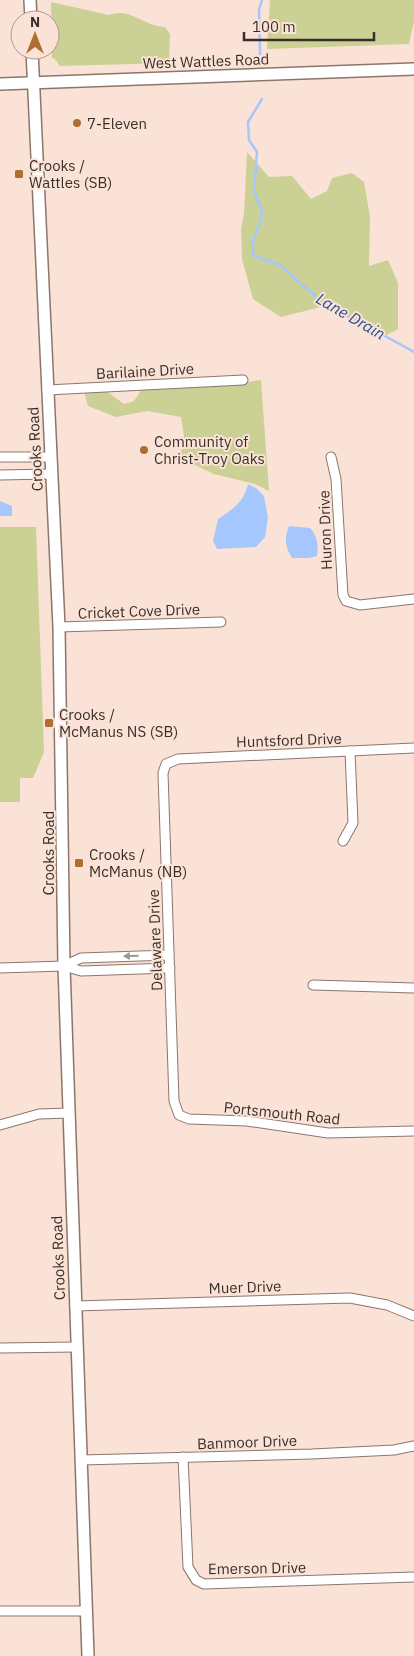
<svg xmlns="http://www.w3.org/2000/svg" width="414" height="1656" font-family="'IBM Plex Sans',sans-serif">
<style>
.green{fill:#cbd094}
.water{fill:#a6c7fd}
.lines{fill:none;stroke-linecap:round;stroke-linejoin:round}
.stream{stroke:#a6c7fd;stroke-width:2.5}
.street-casing{stroke:#8c766b;stroke-width:11}
.secondary-casing{stroke:#8c766b;stroke-width:14}
.street{stroke:#fff;stroke-width:9}
.secondary{stroke:#fff;stroke-width:11}
.oneway{fill:#9c9794}
.poi-dot{fill:#ac6e33;stroke:#fbe2d6;stroke-width:2}
.labels{text-anchor:middle;dominant-baseline:central;stroke-width:4;stroke-linejoin:round;paint-order:stroke}
.street-label{font-size:15px;fill:#382f2a;stroke:#fbe2d6}
.poi-label{font-size:15px;fill:#382f2a;stroke:#fbe2d6;text-anchor:start}
.water-label{font-size:16px;font-style:italic;fill:#2a4f8f;stroke:#fbe2d6}
</style>
<rect width="100%" height="100%" fill="#fbe2d6"/>
<g class="green">
<polygon points="270,0 414,0 414,21 409,44 267,49"/>
<path d="M 51,2 L 109,15 C 130,7 145,27 165,27 L 170,34 L 169,63 L 60,66 L 55,59 L 52,58 Z"/>
<polygon points="247,152 269,177 292,176 311,199 327,191 332,178 352,173 364,182 370,217 369,266 388,260 398,283 398,329 379,339 329,305 281,317 253,299 242,259 241,229 244,214"/>
<polygon points="261,380 269,491 255,484 214,474 180,458 184,436 181,417 147,411 116,417 88,406 84,392 105,390 124,404 134,401 142,389 229,385"/>
<polygon points="0,527 36,527 44,752 33,778 20,778 20,802 0,802"/>
</g>
<g class="water">
<path d="M 248,484 L 256,488 L 264,496 L 268,517 L 265,537 L 256,547 L 217,549 L 213,541 L 218,519 C 233,509 244,502 248,484 Z"/>
<polygon points="0,501 12,506 12,516 0,516"/>
<path d="M 289,526 L 310,528 C 317,535 319,546 317,556 L 309,558 L 292,558 C 285,547 284,538 289,526 Z"/>
</g>
<g class="lines">
<g class="stream">
<polyline points="260,54 259,10 262,0"/>
<polyline points="262,99 248,122 249,140 257,152 254,191 262,211 261,219 252,245 254,256 280,265 321,301 414,352"/>
</g>
<g class="street-casing">
<g id="street">
<polyline points="47,390 243,380"/>
<polyline points="0,457 50,457"/>
<polyline points="331,457 336,479 343,595 346,601 360,605 414,599"/>
<polyline points="0,475 51,474"/>
<polyline points="59,627 221,622"/>
<polyline points="414,748 178,759 166,764 163,773 174,1101 179,1115 189,1119 247,1121 328,1133 414,1131"/>
<polyline points="343,841 353,823 350,751"/>
<polyline points="64,966 81,958 169,955"/>
<polyline points="0,968 64,966 81,971 170,968"/>
<polyline points="313,985 414,988"/>
<polyline points="0,1125 39,1114 69,1113"/>
<polyline points="75,1306 350,1298 387,1305 414,1316"/>
<polyline points="0,1348 77,1347"/>
<polyline points="183,1457 188,1567 196,1580 204,1584 414,1577"/>
<polyline points="81,1460 312,1454 394,1450 414,1446"/>
<polyline points="0,1611 86,1611"/>
</g>
</g>
<g class="secondary-casing">
<g id="secondary">
<polyline points="30,0 31,20"/>
<polyline points="32,50 59,627 64,966 88,1656"/>
<polyline points="0,84 414,69"/>
</g>
</g>
<use href="#street" class="street"/>
<use href="#secondary" class="secondary"/>
</g>
<defs><path id="oneway-solid" d="M-6-.8H1V-3.2L6.5 0L1 3.2V.8H-6Z" transform="scale(1.25)"/></defs>
<use class="oneway" href="#oneway-solid" transform="translate(131 956) rotate(178)"/>
<g class="poi-dot">
<circle cx="77" cy="123" r="5"/>
<rect x="14" y="169" width="10" height="10" rx="2.5"/>
<circle cx="144" cy="450" r="5"/>
<rect x="44" y="718" width="10" height="10" rx="2.5"/>
<rect x="74" y="858" width="10" height="10" rx="2.5"/>
</g>
<g class="labels">
<g class="street-label">
<text transform="translate(206 61) rotate(-2)">West Wattles Road</text>
<text transform="translate(145 371) rotate(-3)">Barilaine Drive</text>
<text transform="translate(35 449) rotate(-93)">Crooks Road</text>
<text transform="translate(325 530) rotate(-92)">Huron Drive</text>
<text transform="translate(139 611) rotate(-2)">Cricket Cove Drive</text>
<text transform="translate(289 740) rotate(-2)">Huntsford Drive</text>
<text transform="translate(48 853) rotate(-90)">Crooks Road</text>
<text transform="translate(155 940) rotate(-92)">Delaware Drive</text>
<text transform="translate(282 1113) rotate(6)">Portsmouth Road</text>
<text transform="translate(58 1258) rotate(-92)">Crooks Road</text>
<text transform="translate(245 1287) rotate(-2)">Muer Drive</text>
<text transform="translate(247 1442) rotate(-2)">Banmoor Drive</text>
<text transform="translate(257 1568) rotate(-1)">Emerson Drive</text>
</g>
<g class="poi-label">
<text x="87" y="123">7-Eleven</text>
<text x="29" y="165">Crooks /<tspan x="29" dy="17">Wattles (SB)</tspan></text>
<text x="154" y="441">Community of<tspan x="154" dy="17">Christ-Troy Oaks</tspan></text>
<text x="59" y="714">Crooks /<tspan x="59" dy="17">McManus NS (SB)</tspan></text>
<text x="89" y="854">Crooks /<tspan x="89" dy="17">McManus (NB)</tspan></text>
</g>
<g class="water-label">
<text transform="translate(351 316) rotate(30)">Lane Drain</text>
</g>
</g>
<g transform="translate(35 35)"><circle r="24" fill="#fbe2d6" stroke="#ad9a91"/>
<path d="M0-4L9 19L0 12L-9 19Z" fill="#ac6e33"/>
<text y="-8" font-size="14" font-weight="bold" text-anchor="middle" fill="#382f2a">N</text>
</g>
<path d="M244 32v8h130v-8" fill="none" stroke="#382f2a" stroke-width="2.5"/>
<text x="252" y="32" font-size="15" fill="#382f2a" stroke="#fbe2d6" stroke-width="4" paint-order="stroke">100 m</text>
</svg>
